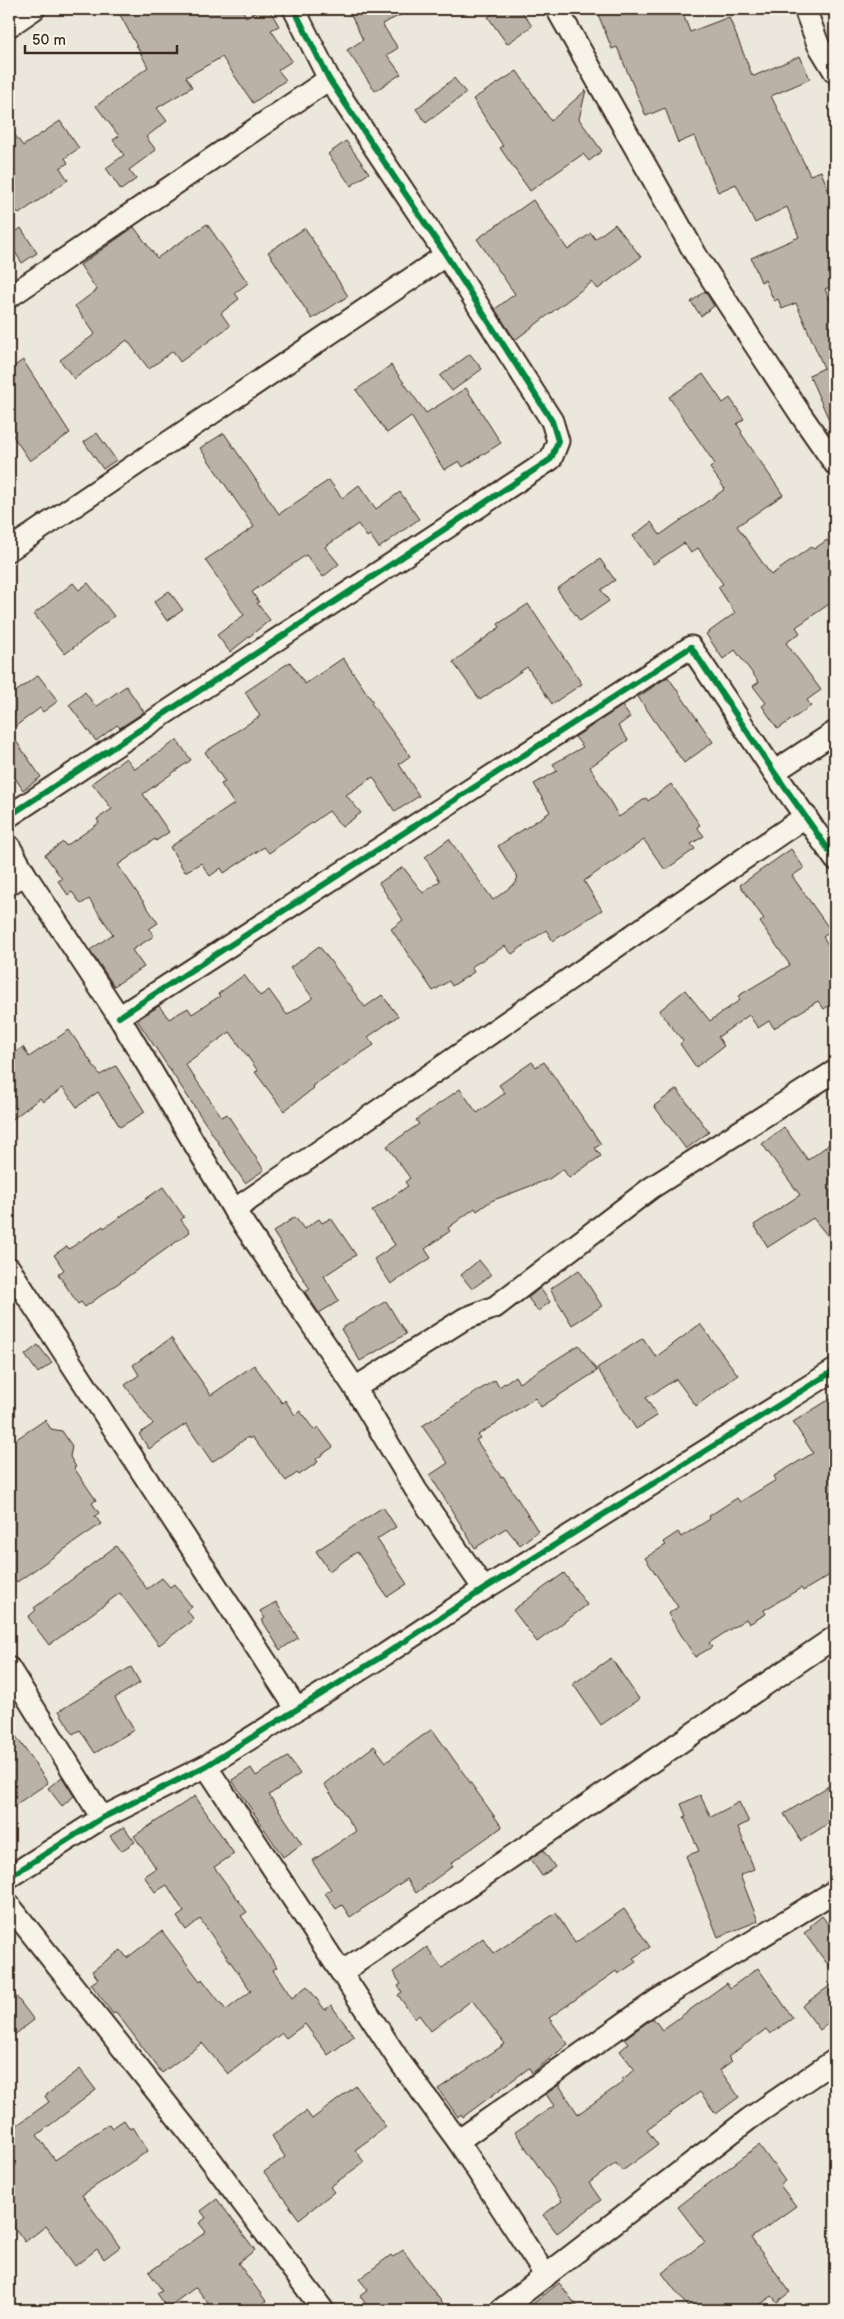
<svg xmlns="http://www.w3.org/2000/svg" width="844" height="2319" font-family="'Balsamiq Sans',sans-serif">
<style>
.building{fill:#bab2a7;stroke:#3b2a1e}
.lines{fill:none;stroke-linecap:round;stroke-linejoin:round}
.street-casing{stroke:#3b2a1e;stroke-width:25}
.street{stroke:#f7f3e8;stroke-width:21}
.cycleway-casing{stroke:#f7f3e8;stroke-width:9}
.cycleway{stroke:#00873e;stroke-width:6}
</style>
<rect width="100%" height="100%" fill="#ece7dc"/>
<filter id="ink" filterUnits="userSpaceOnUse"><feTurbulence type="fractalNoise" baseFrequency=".02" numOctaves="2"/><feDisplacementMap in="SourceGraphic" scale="10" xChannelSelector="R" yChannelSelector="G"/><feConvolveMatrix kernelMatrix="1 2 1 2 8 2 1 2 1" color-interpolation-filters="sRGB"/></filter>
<g filter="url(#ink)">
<g class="building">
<polygon points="117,9 242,9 246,17 260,9 269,9 279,26 271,30 292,61 278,70 286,80 253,103 222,57 186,77 192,87 157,108 167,121 146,137 156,150 129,170 136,179 121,190 106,168 124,155 113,140 119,136 96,106 148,67"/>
<polygon points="348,9 413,9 382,24 398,48 387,55 401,74 375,91 347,50 363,40"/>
<polygon points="500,9 520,9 532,26 507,44 488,17"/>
<polygon points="596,9 681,9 690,32 729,17 752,75 754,76 800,56 810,79 771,96 810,175 821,171 835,208 835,285 825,289 835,312 835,433 809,375 824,368 796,303 782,309 778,299 774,301 765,280 761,282 751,258 799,237 787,207 755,223 736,184 718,192 694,136 678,143 665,108 646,116 617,47 612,49"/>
<polygon points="517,71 551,121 586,90 579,119 602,151 589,161 583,154 530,191 500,148 503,146 473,99"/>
<polygon points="454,78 466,93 426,123 416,109"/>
<polygon points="60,121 79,148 65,158 68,163 60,168 68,180 19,214 9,200 9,127 23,146"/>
<polygon points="346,141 369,173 351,186 328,154"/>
<polygon points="533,200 568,250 591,233 595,239 615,224 641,257 598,289 592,282 515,340 495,309 515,294 477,239"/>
<polygon points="207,224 248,283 235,293 239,299 221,313 230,326 180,362 173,351 149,369 127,340 74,379 60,360 95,334 75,306 97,290 80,265 134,227 157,258"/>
<polygon points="21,228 37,253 22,263 9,243 9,237"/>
<polygon points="305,228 348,296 312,319 268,252"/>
<polygon points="705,291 714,306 701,316 691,302"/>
<polygon points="470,354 482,369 452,391 440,376"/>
<polygon points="23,360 70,433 30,461 9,430 9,370"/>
<polygon points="391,365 426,413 466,388 501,443 463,467 459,461 444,470 411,416 387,433 356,390"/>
<polygon points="703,374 723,403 730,398 744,419 737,424 742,432 741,433 783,495 737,526 771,575 811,547 814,549 827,540 835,552 835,600 796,627 800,633 786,643 821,690 807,700 811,706 778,729 762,706 766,703 753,686 759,682 735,650 723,659 706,634 735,613 718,587 723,584 698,548 691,553 684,543 653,564 633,536 651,522 660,535 725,489 710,468 715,464 669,397"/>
<polygon points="97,433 116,460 103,469 84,442"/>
<polygon points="224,433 279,514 329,480 342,498 359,485 376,509 400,492 419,519 379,548 370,535 367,537 358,524 325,547 339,564 323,577 306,555 252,592 259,602 257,603 270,620 230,652 217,635 244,615 205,560 254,527 200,448"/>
<polygon points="600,559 615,580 601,590 609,601 580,621 557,589"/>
<polygon points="73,583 79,590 88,583 114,616 65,654 34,614"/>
<polygon points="169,591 183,610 167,621 154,602"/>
<polygon points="528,604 582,684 552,704 527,667 480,700 453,662 500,627 498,624"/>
<polygon points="343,658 373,702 371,703 410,756 399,764 419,796 395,812 373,777 346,795 361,813 342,827 329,811 269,853 264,847 224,873 221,868 210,876 201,863 185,872 170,847 234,804 221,784 225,782 205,752 260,716 245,692 290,662 305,684"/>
<polygon points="38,675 58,701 43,712 40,708 9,731 41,777 23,790 9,769 9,697"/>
<polygon points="668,677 713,742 684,763 638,697"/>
<polygon points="126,686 144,712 120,728 117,725 96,741 69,705 85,692 96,707"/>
<polygon points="622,706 630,717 618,726 628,740 590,767 619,817 646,798 648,801 671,784 700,825 697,827 704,836 691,844 695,849 665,870 644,840 584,881 602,910 553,941 546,930 512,954 505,946 471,967 474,972 452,986 449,981 433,991 391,929 403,920 379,883 403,867 423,893 440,881 425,857 449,839 493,900 517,882 516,880 518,878 498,846 550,812 534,784 557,771 553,764 583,747 575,737"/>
<polygon points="177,740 191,760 143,794 169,832 156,841 155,839 118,865 158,923 149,929 154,936 132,950 144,967 114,986 90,950 113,934 89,899 81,904 72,892 68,895 58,881 62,879 45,855 63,842 66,846 99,823 97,819 112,809 92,783 126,758 135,769"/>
<polygon points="791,849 804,868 792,876 831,931 823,937 835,955 835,1001 824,1009 818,1001 774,1028 769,1021 758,1028 749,1015 718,1037 724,1046 696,1067 680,1044 683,1041 659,1011 685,990 710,1021 740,1000 738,996 790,965 760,922 764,919 740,885"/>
<polygon points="319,946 365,1007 382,995 398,1016 368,1037 374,1045 312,1086 314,1088 284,1111 255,1072 258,1071 230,1032 185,1064 222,1117 227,1114 264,1170 245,1183 137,1020 159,1006 169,1019 188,1008 192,1014 220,996 218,994 244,975 260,996 269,990 287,1015 313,998 290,968"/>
<polygon points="69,1030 100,1075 116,1066 145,1112 120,1127 98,1092 77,1107 63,1088 43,1102 40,1098 9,1122 9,1057 23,1047 29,1057"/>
<polygon points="532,1062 536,1067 544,1062 601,1144 595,1148 601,1156 569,1178 563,1169 549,1179 491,1201 477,1211 475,1208 448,1228 450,1231 425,1249 431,1258 391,1284 374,1259 395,1245 372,1211 408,1186 405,1182 410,1178 387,1146 419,1124 416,1120 460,1089 477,1113 505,1093 499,1085"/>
<polygon points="677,1089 709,1132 686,1149 654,1106"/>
<polygon points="784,1127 808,1160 835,1140 835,1245 813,1218 768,1247 754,1225 800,1195 762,1144"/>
<polygon points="163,1187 184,1217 181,1220 190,1232 85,1307 81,1302 78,1304 58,1274 64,1270 54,1255 67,1246 69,1249 103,1226 104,1228"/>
<polygon points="295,1217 304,1229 319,1219 322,1223 331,1218 356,1255 324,1276 339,1301 319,1313 305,1292 310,1289 273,1232"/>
<polygon points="479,1260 491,1275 472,1289 461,1275"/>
<polygon points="579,1270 602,1306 572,1325 550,1289"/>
<polygon points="540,1288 550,1302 538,1311 528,1298"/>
<polygon points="386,1301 406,1334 360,1361 341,1329"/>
<polygon points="700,1324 738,1375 696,1406 676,1379 646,1398 657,1416 636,1429 597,1368 643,1338 656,1357"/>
<polygon points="171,1338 211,1395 254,1365 282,1403 285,1400 295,1415 300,1411 314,1430 318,1427 333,1447 316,1459 318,1462 299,1475 297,1473 286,1481 252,1437 249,1439 248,1437 212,1462 186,1424 149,1449 139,1434 153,1424 125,1385 139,1375 133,1365"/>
<polygon points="38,1345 52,1363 38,1373 25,1355"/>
<polygon points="579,1345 597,1371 541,1407 535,1398 478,1435 480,1438 476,1440 501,1477 503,1476 538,1531 520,1545 506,1528 475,1548 430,1475 448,1463 422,1426 495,1380 499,1387 515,1376 519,1383"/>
<polygon points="835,1396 835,1572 803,1591 801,1588 764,1610 766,1614 749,1624 746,1619 709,1643 712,1647 695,1657 668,1614 678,1607 645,1558 666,1545 663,1542 678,1532 681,1537 710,1519 709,1516 737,1498 740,1502 776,1480 774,1476 813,1453 793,1422"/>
<polygon points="45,1420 51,1429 62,1431 72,1446 70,1457 76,1467 74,1468 96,1500 92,1503 99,1513 95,1516 101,1524 17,1582 9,1571 9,1444"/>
<polygon points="383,1507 396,1527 377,1539 407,1584 387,1597 357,1552 329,1571 316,1551"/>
<polygon points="116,1546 147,1589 162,1578 170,1587 174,1584 192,1607 187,1611 194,1619 159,1645 120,1593 49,1645 28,1617 36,1610 34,1608"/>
<polygon points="564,1573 587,1605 537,1642 513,1610"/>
<polygon points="276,1602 298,1638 280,1650 262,1620 265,1618 260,1611"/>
<polygon points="611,1658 639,1699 601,1725 573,1684"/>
<polygon points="131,1667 140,1683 115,1698 134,1730 95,1753 80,1730 73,1734 59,1711"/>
<polygon points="9,1726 48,1783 9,1809"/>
<polygon points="432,1729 502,1827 451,1863 453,1866 416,1893 407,1879 350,1917 342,1905 336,1909 325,1893 331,1889 312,1861 356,1831 324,1784 374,1746 386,1762"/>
<polygon points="288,1757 300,1774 269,1795 302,1844 283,1857 232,1780 251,1768 256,1776"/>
<polygon points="62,1777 74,1796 62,1806 48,1788"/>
<polygon points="835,1782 835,1819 801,1841 784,1814"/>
<polygon points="700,1795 711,1817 739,1802 749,1822 738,1827 754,1869 740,1875 758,1921 718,1937 686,1856 699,1851 684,1817 686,1816 681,1804"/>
<polygon points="195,1796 234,1854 214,1867 247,1912 241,1916 277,1967 273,1970 292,1998 307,1986 325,2010 331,2005 354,2036 328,2055 305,2024 286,2038 282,2033 228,2074 202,2043 162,2073 116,2012 113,2014 91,1984 98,1979 92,1971 121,1950 127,1958 162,1931 200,1981 202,1979 226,2010 251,1991 200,1919 186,1930 177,1917 184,1912 167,1885 155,1892 144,1876 156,1868 134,1836"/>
<polygon points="124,1827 135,1842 121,1851 110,1836"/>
<polygon points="543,1850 555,1867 542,1876 530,1859"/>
<polygon points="624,1909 650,1947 633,1958 636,1962 618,1974 616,1971 549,2018 568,2044 532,2073 529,2068 463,2117 461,2114 458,2117 438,2089 505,2044 472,2000 431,2031 419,2015 415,2019 398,1995 402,1992 398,1986 401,1984 393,1972 427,1947 442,1968 483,1938 494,1953 556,1913 575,1943"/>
<polygon points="822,1916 835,1933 835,1974 804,1933 811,1928 810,1926"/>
<polygon points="758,1968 793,2018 770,2034 766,2029 728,2057 732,2061 720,2070 739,2097 716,2114 700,2092 647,2130 658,2145 622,2171 616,2163 589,2183 601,2200 557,2233 543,2215 562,2201 515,2132 554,2106 546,2094 559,2085 578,2114 623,2082 621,2080 635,2070 620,2051 628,2044 624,2039 653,2018 662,2030 727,1983 730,1988"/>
<polygon points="835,1982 835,2018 820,2030 802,2006"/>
<polygon points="9,1987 34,2020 9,2039"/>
<polygon points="80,2069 96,2090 37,2135 55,2160 109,2124 112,2128 124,2120 130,2129 133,2127 148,2151 82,2195 120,2247 104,2259 97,2249 75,2266 46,2226 25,2242 9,2220 9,2131 49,2102 45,2096"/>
<polygon points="356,2086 386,2127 355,2150 364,2162 330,2187 334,2192 299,2219 264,2172 285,2157 272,2136 306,2111 312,2119"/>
<polygon points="759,2145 785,2181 780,2185 796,2206 751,2238 790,2292 777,2302 772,2296 752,2310 690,2310 662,2273 705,2242 678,2207"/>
<polygon points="217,2199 255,2250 238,2263 266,2301 253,2310 213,2310 196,2287 167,2308 157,2293 162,2290 149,2272 206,2232 199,2223 206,2218 201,2211"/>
<polygon points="403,2250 418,2271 448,2310 370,2310 360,2296 368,2290 359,2279 391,2255 393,2257"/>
<polygon points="559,2283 580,2310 525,2310"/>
</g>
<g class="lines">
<g class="street-casing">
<g id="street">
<polyline points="557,9 696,255 801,415 835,464"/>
<polyline points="805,9 818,44 835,72"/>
<polyline points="9,26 34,9"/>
<polyline points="9,297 329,79"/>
<polyline points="9,550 446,255"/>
<polyline points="774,772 835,732"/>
<polyline points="9,816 551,459 558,441 552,421 446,255 329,79 294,9"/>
<polyline points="9,846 25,874 119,1017 234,1210 355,1388 416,1490 484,1589"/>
<polyline points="9,884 25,874"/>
<polyline points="119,1017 691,647 774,772 835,859"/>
<polyline points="234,1210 806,816"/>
<polyline points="9,1268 296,1708"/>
<polyline points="355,1388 464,1319 495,1307 651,1188 835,1071"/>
<polyline points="9,1668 102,1818"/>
<polyline points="206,1766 400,2062 458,2141 546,2276"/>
<polyline points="9,1877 102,1818 206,1766 384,1655 484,1589 835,1370"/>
<polyline points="9,1905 207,2155 323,2310"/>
<polyline points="342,1972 835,1637"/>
<polyline points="458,2141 656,2001 835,1891"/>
<polyline points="501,2310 749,2119 835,2060"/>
</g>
</g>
<use href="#street" class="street"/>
<g class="cycleway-casing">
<g id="cycleway">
<polyline points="9,816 551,459 558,441 552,421 446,255 329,79 294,9"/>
<polyline points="119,1017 691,647 774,772 835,859"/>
<polyline points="9,1877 102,1818 206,1766 384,1655 484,1589 835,1370"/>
</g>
</g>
<use href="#cycleway" class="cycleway"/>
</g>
</g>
<rect width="844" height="2319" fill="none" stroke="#f7f3e8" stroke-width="30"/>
<rect x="15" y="15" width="814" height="2289" fill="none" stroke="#3b2a1e" stroke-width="2" filter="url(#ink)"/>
<path d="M25 45v8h152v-8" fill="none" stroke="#3b2a1e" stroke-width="2.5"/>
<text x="32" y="45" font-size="15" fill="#3b2a1e" stroke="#f7f3e8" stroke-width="4" paint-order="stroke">50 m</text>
</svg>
